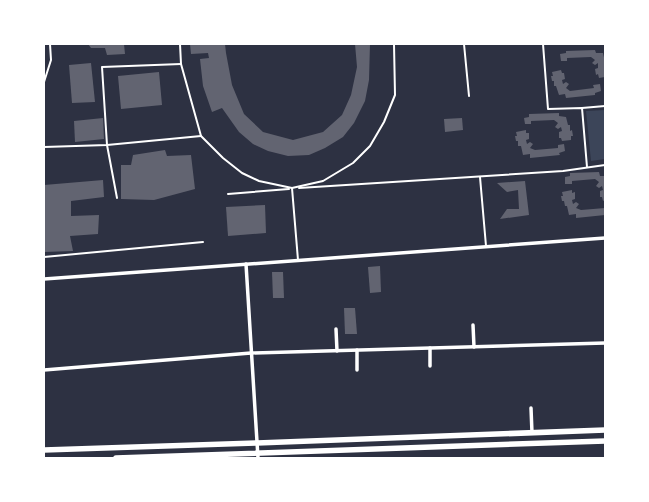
<svg xmlns="http://www.w3.org/2000/svg" width="649" height="502" font-family="'Space Grotesk',sans-serif">
<style>
.green{fill:#3c4559}
.building{fill:#626471}
.lines{fill:none;stroke-linecap:round;stroke-linejoin:round}
.service{stroke:#fff;stroke-width:2}
.minor{stroke:#fff;stroke-width:3.5}
.primary{stroke:#fff;stroke-width:5.5}
</style>
<rect width="100%" height="100%" fill="#2d3142"/>
<polygon class="green" points="605,110 605,159 591,161 586,111"/>
<g class="building">
<polygon points="88,44 124,44 125,54 107,55 105,48 91,48"/>
<polygon points="190,44 225,44 226,53 232,85 244,114 263,132 293,140 323,132 342,115 351,95 357,67 355,44 370,44 369,80 365,101 354,123 343,137 325,148 309,155 288,156 268,151 253,144 239,132 222,108 212,112 203,86 200,59 209,58 208,53 191,54"/>
<polygon points="595,50 596,53 603,53 605,62 605,77 599,78 598,74 596,75 595,69 598,68 598,63 595,65 592,63 595,60 591,57 567,58 567,61 561,61 560,54 566,53 566,51"/>
<polygon points="91,63 95,102 72,103 69,65"/>
<polygon points="561,70 562,73 564,73 565,79 562,80 563,84 566,82 569,84 566,88 570,91 594,88 593,85 600,84 601,91 595,93 595,95 566,98 565,94 559,95 556,86 554,86 554,81 552,81 551,76 553,76 552,72"/>
<polygon points="159,72 162,105 121,109 118,76"/>
<polygon points="559,113 559,116 566,117 568,125 570,125 570,131 572,130 573,136 571,136 571,140 562,141 561,138 559,138 559,132 562,131 561,127 558,129 555,127 558,123 554,120 531,121 531,124 525,124 524,118 529,117 529,114"/>
<polygon points="103,118 104,139 75,142 74,121"/>
<polygon points="462,118 463,130 445,132 444,119"/>
<polygon points="526,130 526,133 529,133 529,139 526,140 527,144 530,142 533,144 530,148 535,150 558,148 558,145 564,144 565,151 559,153 560,155 530,158 530,154 523,155 521,146 518,146 518,141 516,141 515,136 517,136 516,132"/>
<polygon points="165,150 167,156 191,155 195,189 154,200 121,199 121,165 131,165 133,155"/>
<polygon points="599,172 600,176 605,176 605,200 603,201 602,197 600,197 600,191 603,190 602,186 599,188 596,186 599,182 595,179 572,181 572,184 565,184 565,177 570,176 570,173"/>
<polygon points="103,180 104,197 71,201 71,216 99,215 98,234 70,236 73,251 44,252 44,185"/>
<polygon points="525,181 529,215 500,219 507,209 519,209 518,190 507,192 497,183"/>
<polygon points="572,190 572,193 575,192 575,199 572,200 573,204 576,202 579,204 576,208 581,210 605,208 605,215 576,218 576,214 569,215 567,206 565,206 564,201 562,201 561,196 563,196 562,192"/>
<polygon points="265,205 266,233 228,236 226,207"/>
<polygon points="380,266 381,292 370,293 368,267"/>
<polygon points="272,272 283,272 284,298 273,298"/>
<polygon points="344,308 355,308 357,334 345,334"/>
</g>
<g class="lines">
<g class="service">
<polyline points="180,44 181,64 201,136 223,158 242,173 259,181 292,188 323,181 353,163 370,146 384,122 395,95 394,44"/>
<polyline points="464,44 469,96"/>
<polyline points="543,44 548,109 582,108 587,167"/>
<polyline points="44,82 51,60 50,44"/>
<polyline points="582,108 605,106"/>
<polyline points="44,147 107,145 201,136"/>
<polyline points="480,177 486,246"/>
<polyline points="292,188 298,260"/>
<polyline points="299,188 563,171 605,165"/>
<polyline points="228,194 289,189"/>
<polyline points="117,198 107,145 102,67 181,64"/>
<polyline points="44,257 203,242"/>
</g>
<g class="minor">
<polyline points="246,264 258,458"/>
<polyline points="44,279 605,238"/>
<polyline points="473,325 474,347"/>
<polyline points="336,329 337,351"/>
<polyline points="430,348 430,366"/>
<polyline points="357,350 357,370"/>
<polyline points="44,370 251,353 605,343"/>
<polyline points="531,408 532,433"/>
</g>
<g class="primary">
<polyline points="44,450 257,443 605,430"/>
<polyline points="116,458 605,441"/>
</g>
</g>
<rect width="649" height="502" fill="none" stroke="#ffffff" stroke-width="90"/>
</svg>
